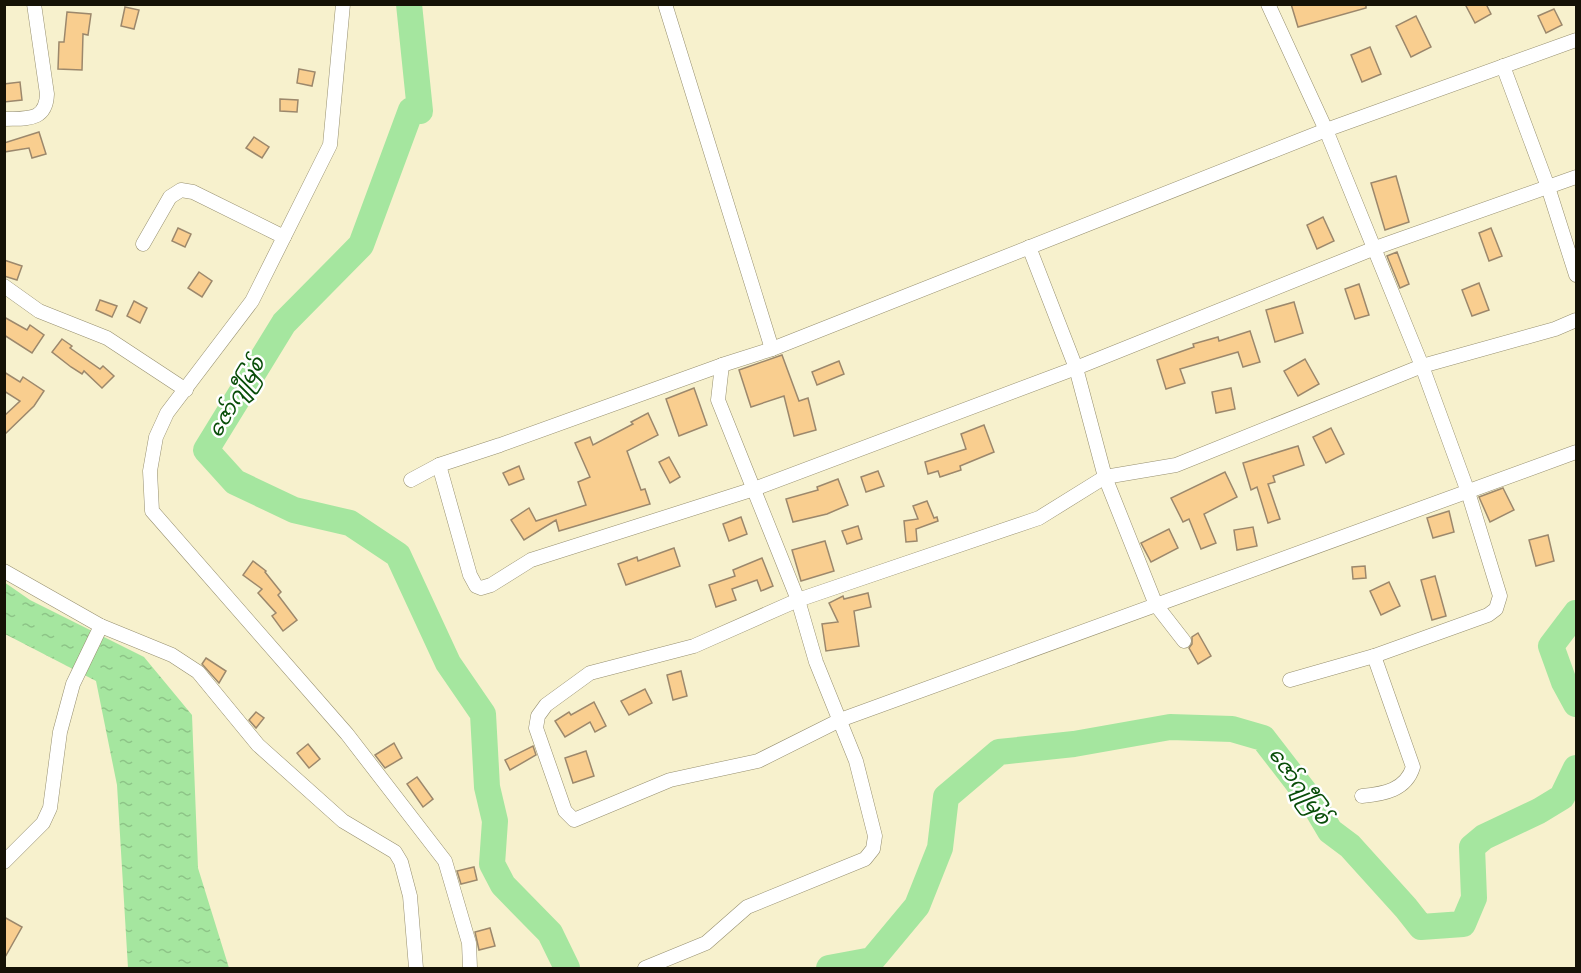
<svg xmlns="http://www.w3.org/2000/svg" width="1581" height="973" font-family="Georgia,'Noto Sans Myanmar',serif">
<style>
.water{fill:url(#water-ripples)}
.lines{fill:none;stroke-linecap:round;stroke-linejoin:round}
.river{stroke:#a5e69f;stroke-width:26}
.building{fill:#f9ce8f;stroke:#9c886c;stroke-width:1.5}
.minor-casing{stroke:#968f6f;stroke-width:15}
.minor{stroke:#fff;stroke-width:14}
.labels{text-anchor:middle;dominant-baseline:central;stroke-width:5;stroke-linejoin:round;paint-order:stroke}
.water-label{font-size:21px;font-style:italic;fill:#084d08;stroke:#fff}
</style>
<defs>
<pattern id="water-ripples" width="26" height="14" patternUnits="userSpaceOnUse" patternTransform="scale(1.5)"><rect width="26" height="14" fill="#a5e69f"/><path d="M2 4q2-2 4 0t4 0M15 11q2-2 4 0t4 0" fill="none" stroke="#8dc487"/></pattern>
</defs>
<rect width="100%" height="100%" fill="#f7f1cd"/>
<polygon class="water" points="4,582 30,600 144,657 192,715 198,868 229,968 128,968 117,785 96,681 5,634"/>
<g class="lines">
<g class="river">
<polyline points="409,4 420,111 411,110 361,245 284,323 206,450 235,482 294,510 350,523 398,555 448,663 483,714 487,787 495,821 492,864 503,885 550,933 567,968"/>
<polyline points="1576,613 1551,646 1564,682 1576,704"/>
<polyline points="829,968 872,960 917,906 940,848 946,797 999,752 1074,744 1170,727 1232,729 1263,738 1314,804 1330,831 1350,846 1406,908 1421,927 1463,924 1474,898 1472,847 1484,837 1539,811 1562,797 1576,768"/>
</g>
</g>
<g class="building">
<polygon points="1291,4 1366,4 1366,8 1298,27"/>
<polygon points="1465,4 1486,4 1491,14 1475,23"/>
<polygon points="125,7 139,10 134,29 121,26"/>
<polygon points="1554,9 1562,25 1546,33 1538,16"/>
<polygon points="67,12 91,14 88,35 83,34 82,70 58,69 59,42 64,42"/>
<polygon points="1416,16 1431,47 1411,57 1396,26"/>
<polygon points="1370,47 1381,74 1362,82 1351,55"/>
<polygon points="299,69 315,72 312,86 297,83"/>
<polygon points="20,82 22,100 4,102 4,84"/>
<polygon points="280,99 298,100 297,112 280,111"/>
<polygon points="39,132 46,154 32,158 29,148 4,152 4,143"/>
<polygon points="254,137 269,147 262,158 246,148"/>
<polygon points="1396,176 1409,222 1385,230 1371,183"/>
<polygon points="1323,217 1334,241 1317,249 1307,225"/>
<polygon points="178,228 191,234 185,247 172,241"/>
<polygon points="1491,228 1502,256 1489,261 1479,233"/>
<polygon points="1397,252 1409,284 1400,288 1387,256"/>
<polygon points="4,260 22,266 17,280 4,276"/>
<polygon points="199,272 212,281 202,297 188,288"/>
<polygon points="1479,283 1489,310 1472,316 1462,290"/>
<polygon points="1359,284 1369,315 1355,319 1345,289"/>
<polygon points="100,300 117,306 112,317 96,310"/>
<polygon points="134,301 147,308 140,323 127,316"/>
<polygon points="1294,302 1303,333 1275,342 1266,310"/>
<polygon points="4,317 27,330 30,325 44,335 32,353 4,335"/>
<polygon points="1250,331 1260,362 1243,367 1238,352 1180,369 1185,383 1166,389 1157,360 1194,347 1193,344 1218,337 1219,341"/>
<polygon points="62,339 72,346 70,348 100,369 103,366 114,376 102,388 84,371 82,374 71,367 52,352"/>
<polygon points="782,355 799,401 808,398 816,430 794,436 784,396 751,407 739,370"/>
<polygon points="1305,359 1319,384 1298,396 1284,371"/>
<polygon points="839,361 844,374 817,385 812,372"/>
<polygon points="4,372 20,382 23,377 44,391 34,406 4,435 4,416 20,401 4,391"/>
<polygon points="694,388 707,425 679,436 666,399"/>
<polygon points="1231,388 1235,409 1216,413 1212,392"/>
<polygon points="648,413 658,435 627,451 641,490 645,489 650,504 559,531 556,520 524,540 511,520 529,508 536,521 586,505 578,482 590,477 575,443 590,437 593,445 633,424 631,422"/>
<polygon points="984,425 994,452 960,466 961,470 940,477 938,471 928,474 925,462 966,449 961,434"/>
<polygon points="1331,428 1344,454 1326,463 1313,437"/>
<polygon points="1298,446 1304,465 1273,476 1275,482 1268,484 1280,519 1268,523 1257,487 1251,490 1243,463"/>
<polygon points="669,457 680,477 670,483 659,462"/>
<polygon points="519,466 524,479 509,485 503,473"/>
<polygon points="878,471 884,486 866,492 861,477"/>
<polygon points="1225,472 1237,497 1204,514 1216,543 1201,549 1189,519 1183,522 1171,498"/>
<polygon points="838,479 848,505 827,514 793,522 786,499 818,490 817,487"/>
<polygon points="1503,488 1514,510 1490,522 1479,497"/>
<polygon points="927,501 934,518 937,517 938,521 916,529 917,541 906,542 904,521 918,519 913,506"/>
<polygon points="1449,511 1454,532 1433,538 1427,518"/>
<polygon points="741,517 747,534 729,541 723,524"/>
<polygon points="858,526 862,539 847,544 842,531"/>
<polygon points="1253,527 1257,546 1237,550 1234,530"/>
<polygon points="1169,529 1178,548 1151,562 1141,543"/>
<polygon points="1548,535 1554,561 1536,566 1529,540"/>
<polygon points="825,541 834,571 801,581 792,550"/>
<polygon points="674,548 680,566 626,585 618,564 637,557 638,561"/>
<polygon points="762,558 773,586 761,591 757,580 732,589 736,600 716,607 709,585 735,576 733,570"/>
<polygon points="253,561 266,571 265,572 281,592 278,595 297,620 283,631 272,616 276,613 258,593 262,589 243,575"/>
<polygon points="1365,566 1366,578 1353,579 1352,567"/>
<polygon points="1435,576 1446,616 1432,620 1421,580"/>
<polygon points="1389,582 1400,606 1381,615 1370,591"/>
<polygon points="868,593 871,607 854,611 859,646 826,651 822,624 838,622 829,603 843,596 844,599"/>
<polygon points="1198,633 1211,656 1198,664 1189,648 1192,644 1192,637"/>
<polygon points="206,658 226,671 219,683 202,664"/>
<polygon points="681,671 687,696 673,700 667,675"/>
<polygon points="645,689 652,703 629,715 621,701"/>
<polygon points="594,702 606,726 595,732 590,722 565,737 555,721 569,712 571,715"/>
<polygon points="256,712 264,718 256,728 249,720"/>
<polygon points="394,743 402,758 385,768 375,755"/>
<polygon points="308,744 320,759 309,768 297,753"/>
<polygon points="533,746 536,755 510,770 505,760"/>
<polygon points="586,751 594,776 573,783 565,758"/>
<polygon points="417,777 433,799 423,807 407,784"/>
<polygon points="474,867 477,880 461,884 457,871"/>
<polygon points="4,917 22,927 4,959"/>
<polygon points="490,928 495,946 479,950 475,932"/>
</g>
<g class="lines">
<g class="minor-casing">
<g id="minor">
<polyline points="343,4 330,145 252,301 167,413 156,437 150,471 152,511 347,734 445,861 469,943 470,968"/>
<polyline points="665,4 772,349"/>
<polyline points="1268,4 1326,130 1422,366 1468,492 1500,596 1496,609 1488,615 1374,656 1290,680"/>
<polyline points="1503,66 1548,187 1576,275"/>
<path d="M 4,119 C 26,118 46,122 47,94 L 34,4"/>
<polyline points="143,244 170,197 181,190 193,192 284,237"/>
<polyline points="1029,247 1076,368 1105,477 1156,605 1184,641"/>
<polyline points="4,286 39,311 107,338 186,390"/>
<polyline points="1576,320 1555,329 1422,366 1176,465 1105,477 1039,518 798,600 694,646 590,673 546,705 538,716 536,728 565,811 574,820 670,780 758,761 840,720 1576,452"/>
<polyline points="439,465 470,575 476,586 481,588 491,585 531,560 754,489 1076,368 1375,248 1576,177"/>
<polyline points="411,480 439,465 500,445 722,365"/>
<polyline points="4,571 101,626 172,655 198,672 258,745 343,821 395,852 401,862 410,896 416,968"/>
<path d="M 1362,796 C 1384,794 1406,790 1413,767 L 1374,656"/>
<polyline points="4,862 43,823 50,808 60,732 73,684 101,626"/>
<polyline points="645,968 706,943 747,907 865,859 873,849 875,836 856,761 816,662 798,600 718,400 722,365 772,349 1326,130 1576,40"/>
</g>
</g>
<use href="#minor" class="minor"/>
</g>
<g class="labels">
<g class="water-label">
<text transform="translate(238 398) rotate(-59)">ဇော်ဂျီမြစ်</text>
<text transform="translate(1298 787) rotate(54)">ဇော်ဂျီမြစ်</text>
</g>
</g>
<rect width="1581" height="973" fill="none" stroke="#151206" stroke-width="12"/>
</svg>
